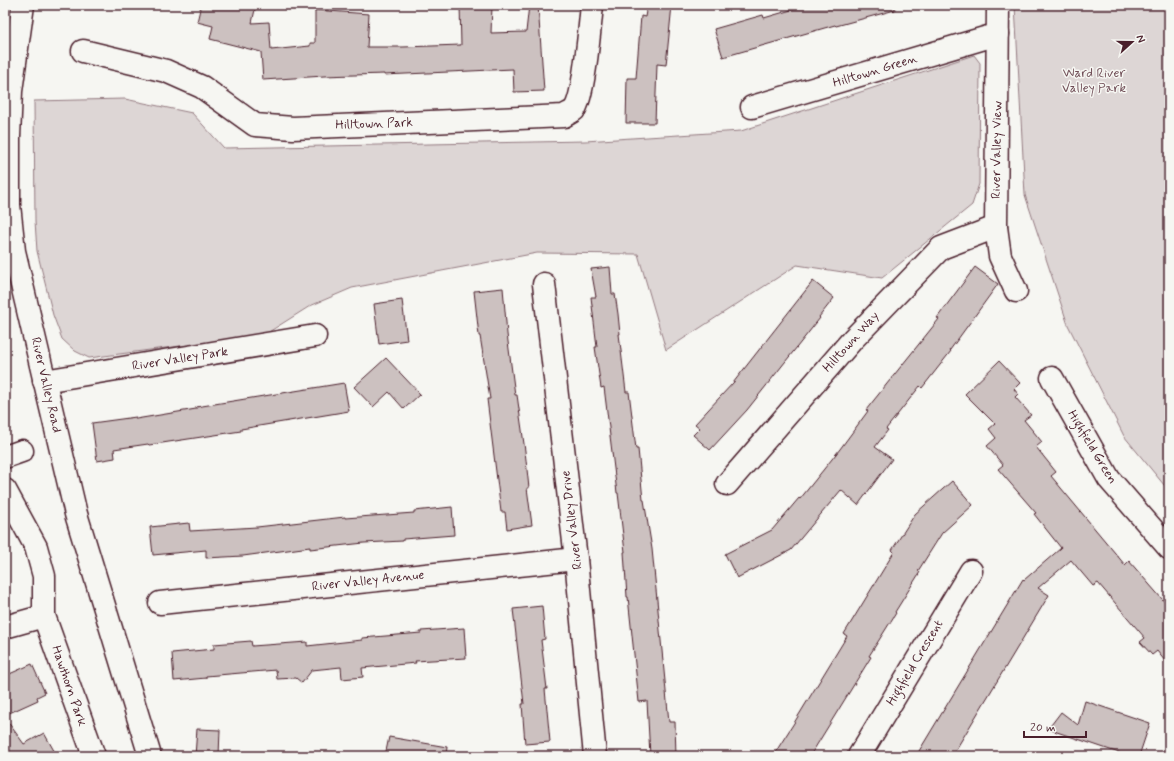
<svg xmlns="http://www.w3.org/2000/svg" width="1174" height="761" font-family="Mynerve,sans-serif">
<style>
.green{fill:#ddd6d5;stroke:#947a80}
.building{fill:#ccc1c0;stroke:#4a1f2b}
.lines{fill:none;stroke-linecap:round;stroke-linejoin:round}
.minor-casing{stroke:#4a1f2b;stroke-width:25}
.minor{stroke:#f6f6f2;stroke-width:22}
.labels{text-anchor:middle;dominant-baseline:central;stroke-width:3;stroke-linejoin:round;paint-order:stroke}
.street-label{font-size:13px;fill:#4a1f2b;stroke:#f6f6f2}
.park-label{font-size:13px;fill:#6f4d56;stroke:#f6f6f2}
</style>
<rect width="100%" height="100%" fill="#f6f6f2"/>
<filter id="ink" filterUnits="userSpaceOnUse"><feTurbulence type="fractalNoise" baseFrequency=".025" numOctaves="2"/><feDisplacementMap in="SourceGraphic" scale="8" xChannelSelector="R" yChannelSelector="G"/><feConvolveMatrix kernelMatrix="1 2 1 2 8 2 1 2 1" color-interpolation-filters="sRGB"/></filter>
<g filter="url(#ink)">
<g class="green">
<polygon points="1015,5 1169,5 1169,491 1124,436 1068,325 1025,195"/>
<polygon points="974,55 980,63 979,184 972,205 882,278 797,265 666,350 638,254 537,253 352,288 310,306 264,335 89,358 75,351 62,339 53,315 37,251 35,221 34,101 125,99 192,113 224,148 585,141 741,131"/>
</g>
<g class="building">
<polygon points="201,5 256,5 252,23 269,22 271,50 310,46 310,43 315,43 315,10 369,14 367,47 403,47 461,45 460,5 492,6 491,33 526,32 529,5 538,5 544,91 514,92 513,69 384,75 384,74 324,76 263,80 261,52 210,39 213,26 197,22"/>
<polygon points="647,5 672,5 666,65 657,64 655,123 626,123 627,78 636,78 641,16 645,17"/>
<polygon points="808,5 895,5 895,10 836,26 835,25 723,57 714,29 763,15 764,18"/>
<polygon points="610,267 612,294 615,294 618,314 620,334 619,334 626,392 629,392 636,449 638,449 643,500 644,500 652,549 669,722 675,722 676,756 650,756 647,701 639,702 628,597 627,597 624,552 625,552 618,493 617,493 604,387 601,388 595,347 597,347 591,297 596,297 591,269"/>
<polygon points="975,267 998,284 950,350 951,351 922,388 920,386 886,429 888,430 875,447 892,459 858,505 841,490 791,550 737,578 725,554 772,530 799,498 800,499 840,449 868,411 866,410 939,319 937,318"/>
<polygon points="813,281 834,298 819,317 820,318 747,410 710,450 693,435 700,428 695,424 733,383"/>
<polygon points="503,288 507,334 515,395 517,395 525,451 529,488 527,488 532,525 507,529 505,512 501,512 487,399 490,399 480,336 479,336 474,291"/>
<polygon points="402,300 407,340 379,344 374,304"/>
<polygon points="386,358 420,394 404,409 389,392 373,407 354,387"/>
<polygon points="999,361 1020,383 1014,389 1018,394 1015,397 1031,415 1024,420 1042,442 1036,447 1056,472 1051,476 1125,565 1129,561 1169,607 1169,666 1157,651 1152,655 1140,642 1145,638 1122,611 1098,583 1093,586 1071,560 1038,588 1049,595 952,756 916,756 1023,579 1024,580 1061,548 1034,514 1036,513 998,469 1003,465 987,446 996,438 989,429 995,424 965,394"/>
<polygon points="344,383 349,411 241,429 241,431 149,445 148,444 114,449 115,458 97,461 92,423 136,417 136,419 196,409 196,407"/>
<polygon points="952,481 973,505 942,533 918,571 920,572 895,612 896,613 869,656 871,657 810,756 773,756 794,723 847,636 844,634 894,552 892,550 915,514"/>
<polygon points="452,507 454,535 403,539 403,541 364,543 310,549 310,547 243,556 206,558 206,550 153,555 150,527 189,523 190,531 257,527 345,517 345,518 414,513 414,511"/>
<polygon points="542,606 545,639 541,640 547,689 545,689 550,742 525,744 522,704 524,704 513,609"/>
<polygon points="464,628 466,658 415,661 416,663 362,668 363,677 342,679 341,667 312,670 302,683 296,678 277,679 276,670 206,676 206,678 174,681 172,653 214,649 214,644 251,641 252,646 307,642 307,646 362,640 362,638 421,633 421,631"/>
<polygon points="32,664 45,693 37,697 38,700 5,715 5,676"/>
<polygon points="1085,701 1150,723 1139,756 1128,756 1048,729 1061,712 1078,725"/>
<polygon points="5,718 24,744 44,733 57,756 5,756"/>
<polygon points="197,729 220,730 219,756 195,756"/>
<polygon points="389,737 447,747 446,756 385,756"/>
</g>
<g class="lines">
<g class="minor-casing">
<g id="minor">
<polyline points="23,5 11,91 9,137 9,205 14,251 76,514 150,756"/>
<polyline points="998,5 996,227 1000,256 1016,291"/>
<path d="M 83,51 L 166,71 L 202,87 L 255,125 L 293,128 L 564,116 C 567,114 572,112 574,110 C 584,98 590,24 592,5"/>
<polyline points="752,107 998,34"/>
<polyline points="544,284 576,559 595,756"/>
<polyline points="1052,378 1109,479 1169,548"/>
<polyline points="44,381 315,336"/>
<polyline points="5,457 22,451"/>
<polyline points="727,484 853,339 941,248 996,227"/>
<polyline points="5,490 36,547 44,576 44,616 94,756"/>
<polyline points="160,603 576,559"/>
<polyline points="5,627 44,616"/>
<polyline points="859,756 971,571"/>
</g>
</g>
<use href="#minor" class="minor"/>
</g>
</g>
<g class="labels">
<g class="street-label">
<text transform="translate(875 71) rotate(-17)">Hilltown Green</text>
<text transform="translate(374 124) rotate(-2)">Hilltown Park</text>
<text transform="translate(997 150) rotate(-89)">River Valley View</text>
<text transform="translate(851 342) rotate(-48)">Hilltown Way</text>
<text transform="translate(180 359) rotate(-9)">River Valley Park</text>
<text transform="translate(46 385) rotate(77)">River Valley Road</text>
<text transform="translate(1092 447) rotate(59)">Highfield Green</text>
<text transform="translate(572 520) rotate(-97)">River Valley Drive</text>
<text transform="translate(368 581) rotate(-6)">River Valley Avenue</text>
<text transform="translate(915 663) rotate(-59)">Highfield Crescent</text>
<text transform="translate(69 686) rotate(71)">Hawthorn Park</text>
</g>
<g class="park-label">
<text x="1094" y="73">Ward River<tspan x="1094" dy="15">Valley Park</tspan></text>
</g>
</g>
<rect width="1174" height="761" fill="none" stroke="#f6f6f2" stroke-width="20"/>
<rect x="10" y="10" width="1154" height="741" fill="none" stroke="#4a1f2b" stroke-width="1.5" filter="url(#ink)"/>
<g transform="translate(1132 42) rotate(69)" stroke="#f6f6f2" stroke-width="3" paint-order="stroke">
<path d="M0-3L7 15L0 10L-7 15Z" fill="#4a1f2b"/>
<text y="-6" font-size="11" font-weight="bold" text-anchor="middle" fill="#4a1f2b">N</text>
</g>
<path d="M1024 731v6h62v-6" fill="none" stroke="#4a1f2b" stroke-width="2"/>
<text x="1030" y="731" font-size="12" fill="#4a1f2b" stroke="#f6f6f2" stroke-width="3" paint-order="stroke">20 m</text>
</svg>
